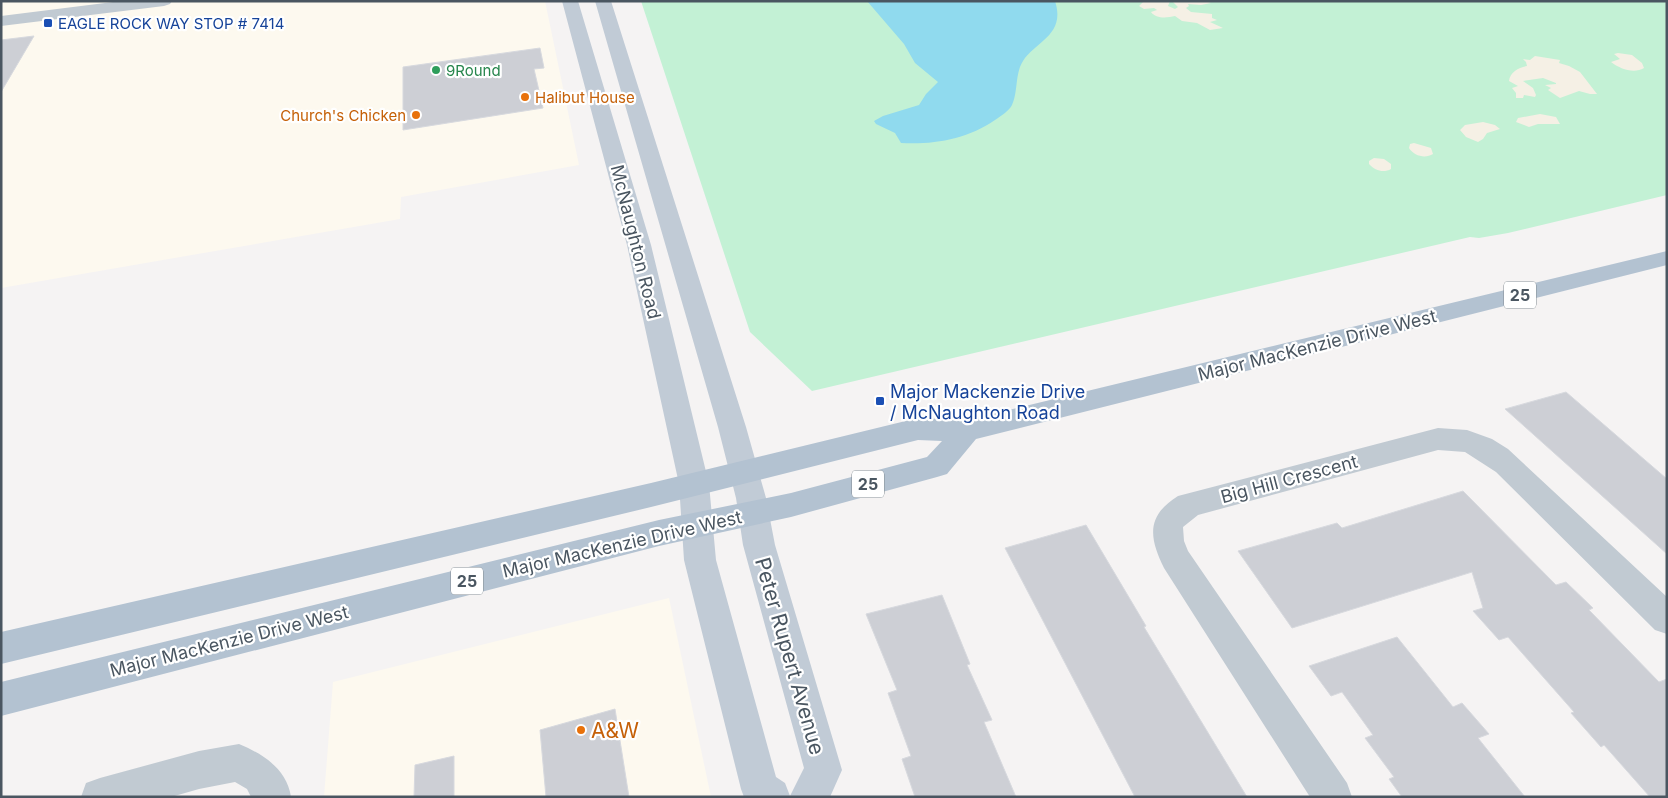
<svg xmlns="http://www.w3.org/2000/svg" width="1668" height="798" font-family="Inter,sans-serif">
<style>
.commercial{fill:#fdf9ef}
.green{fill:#c3f1d5}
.sand{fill:#f5f0e5}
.water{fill:#90daee}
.building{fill:#cdcfd5;stroke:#d7d9de}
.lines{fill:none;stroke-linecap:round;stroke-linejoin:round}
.street{fill:#c1cad2;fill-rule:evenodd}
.secondary{fill:#c1cbd6;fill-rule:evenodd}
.primary{fill:#b3c2d1;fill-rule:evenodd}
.transit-dot{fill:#1a4fb4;stroke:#fff;stroke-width:2}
.leisure-dot{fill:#2e9e5b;stroke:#fff;stroke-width:2}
.food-dot{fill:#e8710a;stroke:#fff;stroke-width:2}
.labels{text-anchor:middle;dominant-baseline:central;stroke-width:4.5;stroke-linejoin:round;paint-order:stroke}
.far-transit-label{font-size:15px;fill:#164399;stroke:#fff;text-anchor:start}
.far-leisure-label{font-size:15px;fill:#27864d;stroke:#fff;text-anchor:start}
.far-food-label{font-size:15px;fill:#c56008;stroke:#fff;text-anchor:start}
.shield{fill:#fff;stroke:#808990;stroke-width:1}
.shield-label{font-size:16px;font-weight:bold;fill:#4a5661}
.street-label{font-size:18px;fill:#4a5661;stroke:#fff}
.transit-label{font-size:18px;fill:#164399;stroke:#fff;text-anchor:start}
.near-street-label{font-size:21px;fill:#4a5661;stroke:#fff}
.near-food-label{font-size:21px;fill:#c56008;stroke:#fff;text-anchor:start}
</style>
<rect width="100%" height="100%" fill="#f5f3f3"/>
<g class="commercial">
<polygon points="1,1 545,1 579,165 401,197 400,219 1,288"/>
<polygon points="669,598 711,797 324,797 333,682"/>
</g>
<polygon class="green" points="641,1 1667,1 1667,195 1508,233 1479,238 1470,237 812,391 750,332"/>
<g class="sand">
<path d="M 1144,1 L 1170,1 L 1168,6 L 1175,9 L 1178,7 L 1172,1 L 1205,1 L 1211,3 L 1201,5 L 1188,4 L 1189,6 L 1186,8 L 1191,12 L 1212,14 L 1212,18 L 1217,20 L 1210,22 L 1223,28 L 1210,30 L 1197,23 L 1182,21 L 1175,16 C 1167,18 1156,19 1151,12 L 1157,10 L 1154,8 L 1144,9 L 1139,6 Z"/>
<path d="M 1618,53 L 1632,55 L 1642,63 L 1644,68 C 1634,74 1620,69 1611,62 L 1620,59 L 1614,54 Z"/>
<path d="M 1535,56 L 1560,60 L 1559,63 L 1569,66 L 1580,72 L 1597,94 L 1590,94 L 1579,91 L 1560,98 L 1548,90 L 1551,88 L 1545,85 L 1556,84 L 1556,83 L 1543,78 L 1523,81 L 1533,88 L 1536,95 L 1535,97 L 1524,95 L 1523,98 L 1516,98 L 1516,93 L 1512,88 L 1518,86 L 1509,81 C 1510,72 1519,67 1527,66 L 1526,62 L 1523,59 L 1530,60 Z"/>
<polygon points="1540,114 1556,117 1560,124 1538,124 1529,127 1516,122 1518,118"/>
<polygon points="1483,122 1495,125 1500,129 1487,133 1483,139 1478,142 1466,137 1460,130 1465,125"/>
<path d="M 1414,143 L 1431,148 L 1433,154 C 1425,159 1414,156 1409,148 L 1410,144 Z"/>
<path d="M 1374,158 L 1384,159 L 1391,164 L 1391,169 C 1384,173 1375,171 1369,164 L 1369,161 Z"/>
</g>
<path class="water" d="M 867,1 L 1055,1 C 1066,35 1036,41 1023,61 C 1015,73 1018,92 1012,105 C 1009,111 1001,116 995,120 C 968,139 933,145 901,143 L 895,133 L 876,124 L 874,121 L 883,116 L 919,105 L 926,94 L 938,82 L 915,63 L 904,44 Z"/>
<g class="building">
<polygon points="34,36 1,92 1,40"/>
<polygon points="540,48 544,68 534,69 543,108 403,130 403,67"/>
<polygon points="1566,392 1667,479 1667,554 1505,409"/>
<polygon points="1463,491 1556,585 1566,582 1593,608 1589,610 1659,682 1667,679 1667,797 1650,797 1604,745 1601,747 1571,713 1574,712 1508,637 1499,640 1473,611 1483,608 1472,572 1292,628 1238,551 1337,523 1342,528"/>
<polygon points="1086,525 1146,626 1144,627 1247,797 1135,797 1005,548"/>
<polygon points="942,595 970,664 967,665 992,720 984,722 1016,797 915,797 902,759 911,756 888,693 897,690 866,614"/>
<polygon points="1397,637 1453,707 1462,703 1489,734 1478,738 1525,797 1402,797 1389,779 1394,777 1365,738 1373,735 1342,692 1331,696 1309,666"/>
<polygon points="615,709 629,797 546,797 540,730"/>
<polygon points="454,756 454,797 414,797 415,765"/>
</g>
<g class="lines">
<g class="street">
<polygon points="121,1 172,1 170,4 164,6 1,26 1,16"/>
<path d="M 1438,428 L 1467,430 L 1492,439 L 1508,449 L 1667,597 L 1667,634 L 1655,630 L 1496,472 L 1465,452 L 1438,450 L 1198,515 L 1183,527 L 1184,541 L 1188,551 L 1347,783 L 1352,797 L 1310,797 L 1164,568 C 1149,537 1146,516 1178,496 Z"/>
<path d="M 239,744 C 263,754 287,769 291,797 L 251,797 L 247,789 L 235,782 L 199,789 L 171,797 L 81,797 L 86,783 L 100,778 L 199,751 Z"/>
</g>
<polygon class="secondary" points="562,1 578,1 651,245 709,484 716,560 776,777 785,783 790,796 804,768 743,545 736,498 718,427 595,1 611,1 746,427 766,498 775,545 842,770 830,797 744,797 741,789 684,560 679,484 627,245"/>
<polygon class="primary" points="1667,251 1667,265 976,439 947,474 937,477 791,517 659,546 1,716 1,682 659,520 791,493 927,457 942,441 918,440 651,507 1,664 1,632 651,483 918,418 967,420"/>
</g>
<g class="transit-dot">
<rect x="43" y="18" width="10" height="10" rx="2.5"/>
<rect x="875" y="396" width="10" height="10" rx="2.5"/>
</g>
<circle class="leisure-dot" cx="436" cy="70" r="5"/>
<g class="food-dot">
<circle cx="525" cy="97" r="5"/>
<circle cx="416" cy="115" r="5"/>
<circle cx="581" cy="730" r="5"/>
</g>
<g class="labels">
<g class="far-transit-label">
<text x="58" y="23">EAGLE ROCK WAY STOP # 7414</text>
</g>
<g class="far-leisure-label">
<text x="446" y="70">9Round</text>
</g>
<g class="far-food-label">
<text x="535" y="97">Halibut House</text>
<text x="406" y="115" text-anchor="end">Church's Chicken</text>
</g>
<g class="shield">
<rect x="1504" y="281.5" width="32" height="27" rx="4"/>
<rect x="852" y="470.5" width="32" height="27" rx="4"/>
<rect x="451" y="567.5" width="32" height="27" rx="4"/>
</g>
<g class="shield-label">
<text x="1520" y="295">25</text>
<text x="868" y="484">25</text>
<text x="467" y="581">25</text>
</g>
<g class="street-label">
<text transform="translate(636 242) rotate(76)">McNaughton Road</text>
<text transform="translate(1317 345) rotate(-14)">Major MacKenzie Drive West</text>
<text transform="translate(1289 479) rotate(-15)">Big Hill Crescent</text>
<text transform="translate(622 544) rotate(-13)">Major MacKenzie Drive West</text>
<text transform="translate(229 641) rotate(-14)">Major MacKenzie Drive West</text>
</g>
<g class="transit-label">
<text x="890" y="391">Major Mackenzie Drive<tspan x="890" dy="21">/ McNaughton Road</tspan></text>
</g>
<g class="near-street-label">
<text transform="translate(790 656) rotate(74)">Peter Rupert Avenue</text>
</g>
<g class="near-food-label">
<text x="591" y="730">A&amp;W</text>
</g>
</g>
<rect width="1668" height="798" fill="none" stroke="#4a5661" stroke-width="5"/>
</svg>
